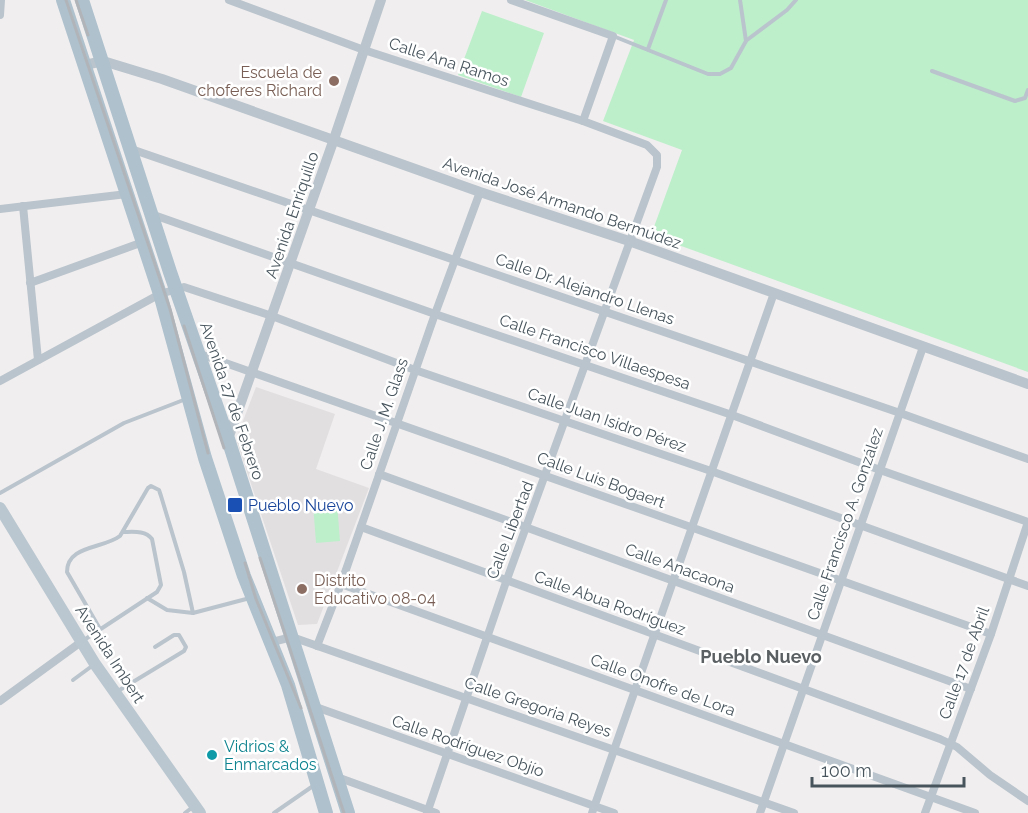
<svg xmlns="http://www.w3.org/2000/svg" width="1028" height="813" font-family="Raleway,sans-serif">
<style>
.education{fill:#e2dfe1}
.green{fill:#bdefcb}
.lines{fill:none;stroke-linecap:round;stroke-linejoin:round}
.service{stroke:#bac4cc;stroke-width:4}
.minor{stroke:#bac4cc;stroke-width:8}
.tertiary{stroke:#bac4cc;stroke-width:10}
.secondary{stroke:#bac7d0;stroke-width:12}
.primary{stroke:#aec1cd;stroke-width:14}
.rail{stroke:#b1b5b9;stroke-width:3}
.education-dot{fill:#8d6e63;stroke:#fff;stroke-width:2}
.transit-dot{fill:#1a4fb4;stroke:#fff;stroke-width:2}
.culture-dot{fill:#0f9aa8;stroke:#fff;stroke-width:2}
.labels{text-anchor:middle;dominant-baseline:central;stroke-width:5;stroke-linejoin:round;paint-order:stroke}
.street-label{font-size:16px;fill:#47545c;stroke:#fff}
.education-label{font-size:16px;fill:#785e54;stroke:#fff;text-anchor:end}
.transit-label{font-size:16px;fill:#164399;stroke:#fff;text-anchor:start}
.culture-label{font-size:16px;fill:#0d838f;stroke:#fff;text-anchor:start}
.neighbourhood-label{font-size:18px;font-weight:bold;fill:#5b6063;stroke:#fff}
</style>
<rect width="100%" height="100%" fill="#f1eeef"/>
<polygon class="education" points="256,387 335,414 316,469 369,488 317,624 298,625 236,439"/>
<g class="green">
<polygon points="525,0 1028,0 1028,372 651,235 682,150 603,121 634,40"/>
<polygon points="482,11 544,33 521,97 458,75"/>
<polygon points="337,502 340,541 316,543 313,504"/>
</g>
<g class="lines">
<g class="service">
<polyline points="613,36 708,74 720,74 731,68 746,41 740,0"/>
<polyline points="747,40 787,10 796,0"/>
<polyline points="648,49 666,0"/>
<polyline points="932,71 1015,101 1025,98 1028,90"/>
<polyline points="0,493 124,423 186,399"/>
<polyline points="193,613 250,598"/>
<path d="M 100,629 L 67,572 C 67,545 103,549 120,536 L 148,488 L 151,486 L 159,490 L 161,496 L 184,572 L 193,613 L 167,610 L 147,598"/>
<path d="M 84,640 L 157,592 L 161,585 L 152,539 C 145,530 133,532 123,532"/>
<polyline points="73,680 92,666"/>
<polyline points="118,691 184,651 186,647 179,635 174,635 155,647"/>
<polyline points="185,813 194,806"/>
<polyline points="274,813 313,786"/>
</g>
<g class="minor">
<polyline points="229,0 364,50 583,121 647,145 657,155 657,167 506,582 427,813"/>
<polyline points="511,0 613,36 583,121"/>
<polyline points="0,15 1,0"/>
<polyline points="131,149 900,413 1028,459"/>
<polyline points="23,206 38,360"/>
<polyline points="0,209 127,194"/>
<polyline points="151,214 435,314 732,415 880,470 1028,522 991,634 925,813"/>
<polyline points="30,283 143,242"/>
<path d="M 200,354 C 463,448 728,539 991,634"/>
<polyline points="0,381 160,294 184,287 272,316 415,370 711,471 1028,586"/>
<polyline points="379,474 971,689"/>
<polyline points="361,527 940,739 957,747 990,775 1028,801"/>
<polyline points="341,584 975,813"/>
<polyline points="272,642 292,637 794,813"/>
<polyline points="317,646 341,584 435,314 480,192"/>
<polyline points="0,701 81,642"/>
<polyline points="313,706 614,813"/>
<polyline points="337,777 436,813"/>
<polyline points="592,813 774,293"/>
<polyline points="760,813 923,347"/>
</g>
<g class="tertiary">
<polyline points="85,65 103,61 162,79 480,192 629,241 1028,384"/>
<polyline points="228,439 334,139 381,0"/>
</g>
<polyline class="secondary" points="0,508 95,664 200,813"/>
<g class="primary">
<polyline points="63,0 160,294 205,458 244,576 288,685 326,813"/>
<polyline points="82,0 170,272 228,439 348,813"/>
</g>
<g class="rail">
<polyline points="66,0 170,309 208,453"/>
<polyline points="76,0 88,35"/>
<polyline points="184,326 224,448"/>
<polyline points="260,558 344,813"/>
<polyline points="245,563 256,599 301,708"/>
</g>
</g>
<g class="education-dot">
<circle cx="334" cy="81" r="6"/>
<circle cx="302" cy="589" r="6"/>
</g>
<rect class="transit-dot" x="227" y="497" width="16" height="16" rx="3"/>
<circle class="culture-dot" cx="212" cy="755" r="6"/>
<g class="labels">
<g class="street-label">
<text transform="translate(449 62) rotate(18)">Calle Ana Ramos</text>
<text transform="translate(562 203) rotate(19)">Avenida José Armando Bermúdez</text>
<text transform="translate(292 215) rotate(-71)">Avenida Enriquillo</text>
<text transform="translate(585 289) rotate(19)">Calle Dr. Alejandro Llenas</text>
<text transform="translate(595 352) rotate(19)">Calle Francisco Villaespesa</text>
<text transform="translate(232 401) rotate(71)">Avenida 27 de Febrero</text>
<text transform="translate(384 414) rotate(-71)">Calle J. M. Glass</text>
<text transform="translate(607 420) rotate(19)">Calle Juan Isidro Pérez</text>
<text transform="translate(601 480) rotate(20)">Calle Luis Bogaert</text>
<text transform="translate(845 524) rotate(-71)">Calle Francisco A. González</text>
<text transform="translate(510 530) rotate(-69)">Calle Libertad</text>
<text transform="translate(680 568) rotate(20)">Calle Anacaona</text>
<text transform="translate(610 603) rotate(20)">Calle Abua Rodríguez</text>
<text transform="translate(110 654) rotate(57)">Avenida Imbert</text>
<text transform="translate(964 663) rotate(-70)">Calle 17 de Abril</text>
<text transform="translate(663 685) rotate(20)">Calle Onofre de Lora</text>
<text transform="translate(538 707) rotate(19)">Calle Gregoria Reyes</text>
<text transform="translate(468 746) rotate(19)">Calle Rodríguez Objío</text>
</g>
<g class="education-label">
<text x="322" y="72">Escuela de<tspan x="322" dy="18">choferes Richard</tspan></text>
<text x="314" y="580" text-anchor="start">Distrito<tspan x="314" dy="18">Educativo 08-04</tspan></text>
</g>
<g class="transit-label">
<text x="248" y="505">Pueblo Nuevo</text>
</g>
<g class="culture-label">
<text x="224" y="746">Vidrios &amp;<tspan x="224" dy="18">Enmarcados</tspan></text>
</g>
<g class="neighbourhood-label">
<text x="761" y="656">Pueblo Nuevo</text>
</g>
</g>
<path d="M812 777v9h152v-9" fill="none" stroke="#47545c" stroke-width="3"/>
<text x="821" y="777" font-size="18" fill="#47545c" stroke="#ffffff" stroke-width="4.5" paint-order="stroke">100 m</text>
</svg>
